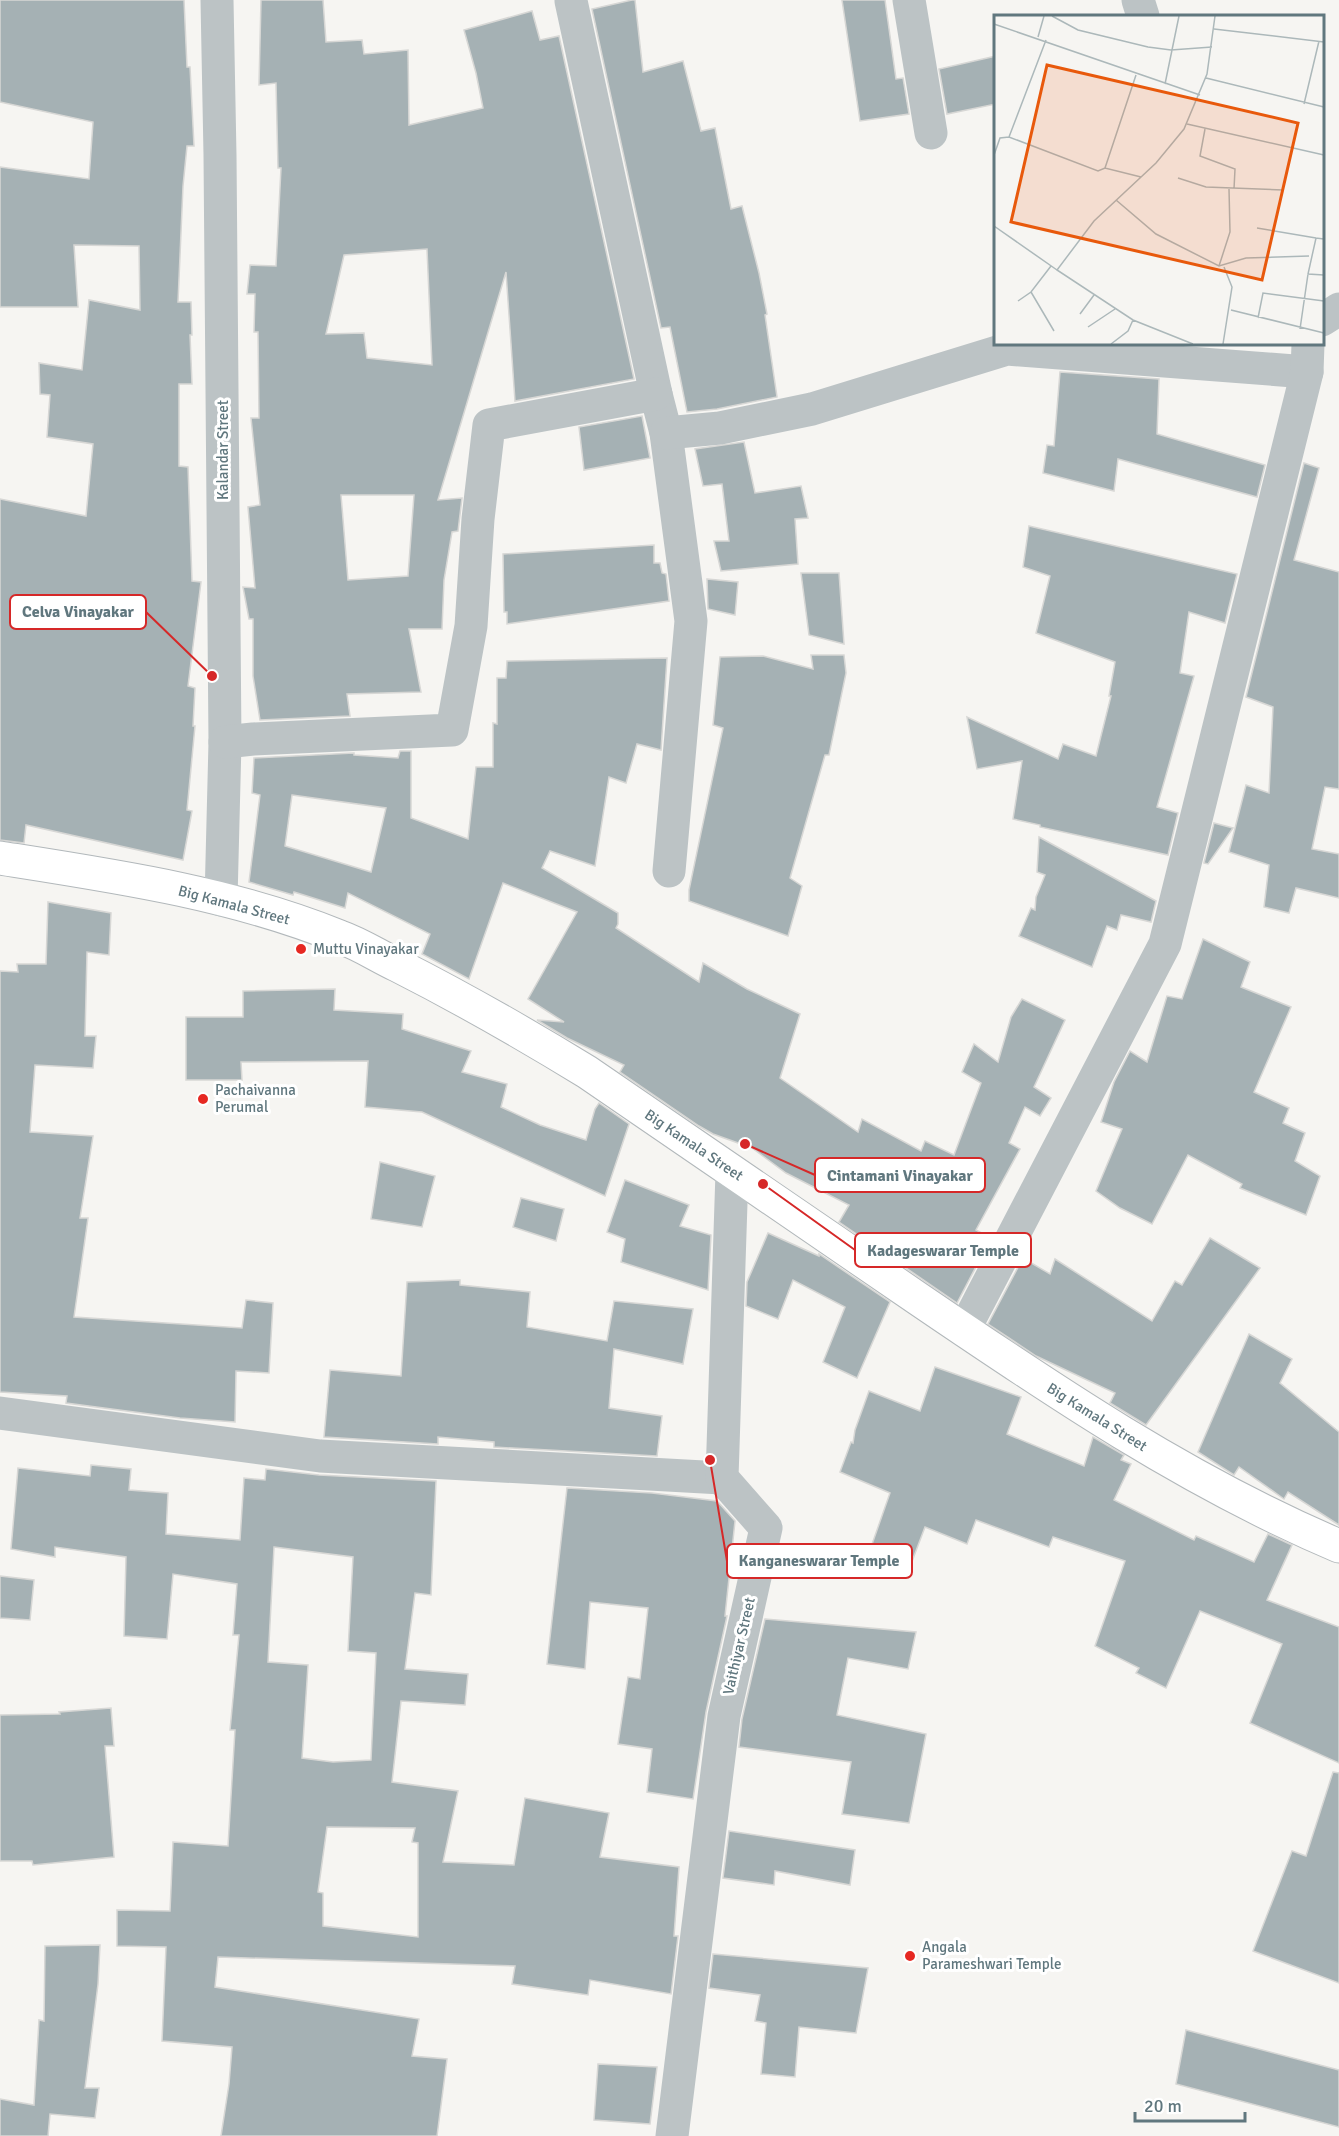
<svg xmlns="http://www.w3.org/2000/svg" width="1339" height="2136" font-family="Signika,sans-serif">
<style>
.building{fill:#a5b1b4;stroke:#d7d7d5;stroke-width:1.5;fill-rule:evenodd}
.lines{fill:none;stroke-linecap:round;stroke-linejoin:round}
.major-casing{stroke:#b2b8bb;stroke-width:35}
.minor{stroke:#bcc3c5;stroke-width:33}
.major{stroke:#fff;stroke-width:33}
.poi-dot{fill:#e62822;stroke:#fff;stroke-width:2}
.labels{text-anchor:middle;dominant-baseline:central;stroke-width:6;stroke-linejoin:round;paint-order:stroke}
.street-label{font-size:15px;fill:#60777e;stroke:#fff}
.poi-label{font-size:15px;fill:#60777e;stroke:#fff;text-anchor:start}
.inset-road{fill:none;stroke:#acb8ba;stroke-width:1.5}
.view{fill:#e8590c;fill-opacity:0.15;stroke:#e8590c;stroke-width:3}
.inset-edge{fill:none;stroke:#60777e;stroke-width:3}
.leader{fill:none;stroke:#d62828;stroke-width:2}
.callout-dot{fill:#d62828;stroke:#fff;stroke-width:2}
.callout{fill:#fff;stroke:#d62828;stroke-width:2}
.callout-label{font-size:16px;text-anchor:middle;font-weight:bold;fill:#60777e}
</style>
<rect width="100%" height="100%" fill="#f6f5f2"/>
<g class="building">
<polygon points="0,0 184,0 187,67 190,67 194,146 187,146 183,186 178,302 191,302 192,335 190,335 192,384 179,384 179,466 188,467 192,581 201,582 188,686 195,688 193,726 195,726 187,810 192,811 183,860 26,825 24,843 0,840 0,499 86,516 93,444 47,437 50,395 40,394 39,363 82,370 89,300 140,310 139,246 74,245 78,307 0,307 0,167 89,179 93,122 0,102"/>
<path d="M 261,0 L 323,0 L 326,42 L 362,40 L 364,54 L 408,50 L 409,125 L 483,108 L 476,73 L 464,30 L 532,11 L 540,40 L 559,36 L 634,379 L 515,401 L 506,272 L 438,500 L 462,498 L 458,531 L 452,532 L 444,580 L 442,629 L 409,629 L 421,692 L 347,694 L 350,716 L 260,720 L 253,676 L 253,619 L 249,619 L 243,587 L 255,588 L 248,507 L 260,505 L 251,418 L 259,418 L 258,332 L 254,332 L 255,294 L 247,294 L 250,265 L 276,266 L 281,168 L 278,168 L 276,83 L 259,85 ZM 427,249 L 432,365 L 367,358 L 364,333 L 326,334 L 344,255 ZM 341,495 L 414,495 L 408,576 L 348,580 Z"/>
<polygon points="632,0 635,0 643,72 683,61 701,131 715,128 731,209 742,206 759,273 767,314 765,315 777,397 717,409 687,412 670,327 661,328 592,9"/>
<polygon points="842,0 885,0 896,79 903,78 909,114 860,121"/>
<polygon points="996,56 996,104 947,114 939,69"/>
<polygon points="1060,372 1159,379 1157,434 1265,465 1257,497 1118,459 1114,491 1043,473 1047,445 1054,446"/>
<polygon points="642,416 650,458 584,470 579,427"/>
<polygon points="744,442 755,493 801,486 808,518 795,519 798,564 721,571 714,541 729,541 722,484 703,486 695,449"/>
<polygon points="1304,463 1319,468 1294,560 1339,572 1339,789 1325,787 1312,849 1339,854 1339,898 1296,888 1289,913 1264,907 1269,865 1229,852 1246,785 1269,793 1273,707 1246,697"/>
<polygon points="1029,526 1237,574 1225,623 1189,612 1180,673 1194,676 1157,807 1178,813 1168,855 1040,827 1040,825 1013,819 1022,761 977,769 967,717 1058,759 1063,744 1096,756 1111,696 1109,696 1115,662 1036,633 1050,576 1023,567"/>
<polygon points="654,545 654,563 660,563 662,573 666,574 669,601 507,624 507,612 504,612 503,554"/>
<polygon points="801,573 839,573 844,644 809,635"/>
<polygon points="707,579 738,582 735,615 708,609"/>
<polygon points="811,655 844,655 846,673 829,755 825,755 790,878 802,886 788,936 689,901 689,890 723,728 713,725 720,657 763,656 813,669"/>
<path d="M 667,658 L 661,750 L 637,744 L 626,783 L 609,777 L 595,866 L 550,851 L 542,868 L 618,913 L 618,924 L 616,928 L 699,982 L 703,963 L 747,989 L 800,1014 L 780,1078 L 858,1132 L 862,1119 L 921,1151 L 925,1141 L 954,1155 L 981,1083 L 962,1072 L 974,1044 L 998,1062 L 1011,1017 L 1022,999 L 1065,1020 L 1034,1087 L 1051,1098 L 1040,1116 L 1025,1107 L 1009,1143 L 1020,1149 L 976,1230 L 991,1238 L 957,1303 L 839,1222 L 849,1205 L 786,1173 L 752,1148 L 713,1134 L 699,1126 L 620,1072 L 624,1065 L 567,1038 L 537,1020 L 564,1022 L 528,999 L 577,912 L 503,883 L 469,979 L 422,954 L 430,934 L 348,893 L 345,908 L 294,892 L 293,895 L 249,882 L 260,795 L 252,793 L 254,758 L 354,753 L 354,755 L 398,758 L 400,751 L 411,751 L 411,818 L 468,839 L 476,767 L 493,767 L 493,723 L 497,724 L 497,678 L 506,678 L 507,661 ZM 292,795 L 386,808 L 371,872 L 285,846 Z"/>
<polygon points="1214,823 1233,828 1208,864 1204,863"/>
<polygon points="1039,837 1156,901 1151,922 1121,915 1117,930 1107,926 1092,967 1019,936 1031,908 1035,910 1036,897 1045,875 1037,872"/>
<polygon points="48,902 111,913 109,955 87,952 85,1036 96,1036 93,1068 35,1065 30,1132 93,1136 80,1218 88,1218 74,1317 242,1328 246,1300 273,1303 269,1373 236,1371 235,1422 180,1418 66,1403 67,1396 0,1392 0,971 18,972 17,964 46,964"/>
<polygon points="1203,939 1250,962 1241,987 1291,1007 1254,1092 1289,1108 1283,1123 1305,1133 1295,1161 1320,1176 1306,1215 1240,1188 1242,1184 1188,1155 1152,1224 1120,1208 1096,1191 1122,1129 1101,1122 1114,1082 1130,1051 1147,1062 1167,996 1182,999"/>
<polygon points="335,989 334,1010 403,1014 402,1029 471,1051 462,1072 507,1084 501,1107 540,1125 586,1140 595,1109 599,1103 629,1124 605,1196 422,1112 365,1107 368,1061 241,1062 242,1080 186,1080 186,1017 243,1017 243,991"/>
<polygon points="380,1162 435,1176 422,1227 371,1219"/>
<polygon points="625,1180 689,1205 680,1226 711,1235 708,1290 621,1262 625,1239 607,1232"/>
<polygon points="521,1198 564,1209 556,1241 513,1227"/>
<polygon points="768,1233 819,1256 819,1254 890,1302 857,1378 823,1362 845,1307 793,1280 778,1319 746,1306 747,1282"/>
<polygon points="1210,1238 1260,1268 1146,1425 1110,1403 1115,1393 1036,1356 988,1324 1023,1258 1050,1274 1055,1259 1152,1321 1175,1281 1182,1285"/>
<polygon points="460,1280 460,1285 530,1292 527,1327 607,1341 614,1301 693,1309 683,1364 614,1349 609,1408 662,1416 657,1456 494,1447 494,1442 438,1437 438,1444 324,1437 330,1370 401,1376 407,1282"/>
<polygon points="1249,1334 1292,1359 1280,1383 1339,1432 1339,1525 1288,1492 1284,1499 1239,1467 1234,1475 1198,1452"/>
<polygon points="935,1367 1021,1397 1007,1434 1084,1466 1093,1437 1124,1455 1121,1460 1131,1464 1114,1500 1194,1540 1196,1536 1254,1562 1268,1534 1292,1545 1267,1600 1339,1627 1339,1763 1250,1723 1282,1644 1200,1611 1166,1688 1136,1673 1139,1668 1095,1646 1125,1561 1053,1537 1049,1547 976,1520 967,1544 925,1527 911,1564 870,1550 890,1493 840,1472 851,1442 853,1443 855,1430 869,1391 920,1411"/>
<path d="M 91,1465 L 131,1469 L 129,1490 L 168,1493 L 166,1534 L 240,1540 L 244,1478 L 265,1480 L 266,1469 L 319,1475 L 436,1481 L 431,1595 L 415,1593 L 405,1669 L 468,1674 L 465,1705 L 401,1701 L 392,1782 L 458,1791 L 443,1862 L 514,1865 L 525,1798 L 609,1813 L 600,1857 L 679,1867 L 674,1936 L 678,1936 L 671,1994 L 590,1980 L 588,1995 L 512,1984 L 515,1966 L 218,1957 L 215,1987 L 419,2019 L 412,2056 L 447,2059 L 437,2136 L 221,2136 L 229,2084 L 232,2047 L 162,2041 L 166,1947 L 117,1946 L 117,1910 L 170,1911 L 173,1842 L 228,1846 L 235,1730 L 230,1730 L 239,1635 L 233,1635 L 237,1584 L 173,1574 L 167,1639 L 124,1636 L 126,1557 L 55,1547 L 55,1557 L 11,1549 L 18,1468 L 90,1476 ZM 274,1547 L 353,1557 L 348,1651 L 376,1653 L 371,1760 L 333,1762 L 302,1758 L 308,1665 L 268,1662 ZM 327,1827 L 415,1828 L 412,1842 L 418,1843 L 418,1937 L 323,1926 L 323,1893 L 318,1892 Z"/>
<polygon points="567,1488 652,1493 717,1501 735,1521 725,1616 727,1616 706,1712 693,1799 647,1792 652,1749 618,1744 628,1677 640,1679 648,1608 590,1602 585,1669 547,1664"/>
<polygon points="0,1576 34,1580 30,1620 0,1618"/>
<polygon points="765,1619 916,1632 908,1669 848,1658 837,1715 926,1734 909,1823 842,1814 851,1762 739,1747 742,1719"/>
<polygon points="111,1708 114,1746 105,1746 114,1857 33,1865 32,1861 0,1861 0,1715 60,1714 59,1712"/>
<polygon points="1333,1772 1339,1773 1339,1983 1253,1951 1292,1851 1306,1856"/>
<polygon points="729,1831 855,1850 850,1885 775,1871 774,1885 723,1878"/>
<polygon points="100,1945 98,1984 85,2088 99,2088 95,2118 50,2114 48,2136 0,2136 0,2099 34,2105 39,2020 44,2021 45,1946"/>
<polygon points="713,1954 868,1968 856,2033 799,2027 795,2077 761,2074 766,2023 755,2021 760,1995 709,1988"/>
<polygon points="1186,2030 1339,2070 1339,2127 1176,2084"/>
<polygon points="598,2064 657,2067 650,2124 594,2120"/>
</g>
<g class="lines">
<g class="major-casing">
<path id="major" d="M 0,858 C 115,876 232,893 340,937 C 360,944 378,956 397,965 C 462,998 525,1034 587,1072 C 697,1147 807,1223 917,1298 C 1052,1390 1188,1482 1339,1546"/>
</g>
<g class="minor">
<polyline points="217,0 220,155 225,742 221,900"/>
<polyline points="909,0 931,133"/>
<polyline points="1138,0 1143,16"/>
<polyline points="571,1 656,394 666,433 691,621 669,871"/>
<polyline points="1322,320 1339,309"/>
<polyline points="666,433 720,428 812,409 1007,349 1307,372"/>
<polyline points="225,742 253,739 452,730 471,626 478,519 489,425 656,394"/>
<polyline points="964,1330 1165,944 1307,372 1308,344"/>
<polyline points="0,1413 320,1456 722,1478"/>
<polyline points="672,2136 724,1716 766,1528 722,1478 732,1172"/>
</g>
<use href="#major" class="major"/>
</g>
<g class="poi-dot">
<circle cx="301" cy="949" r="6"/>
<circle cx="203" cy="1099" r="6"/>
<circle cx="910" cy="1956" r="6"/>
</g>
<g class="labels">
<g class="street-label">
<text transform="translate(223 450) rotate(-90)">Kalandar Street</text>
<text transform="translate(234 905) rotate(15)">Big Kamala Street</text>
<text transform="translate(694 1145) rotate(34)">Big Kamala Street</text>
<text transform="translate(1097 1417) rotate(32)">Big Kamala Street</text>
<text transform="translate(739 1646) rotate(-77)">Vaithiyar Street</text>
</g>
<g class="poi-label">
<text x="313" y="949">Muttu Vinayakar</text>
<text x="215" y="1090">Pachaivanna<tspan x="215" dy="17">Perumal</tspan></text>
<text x="922" y="1947">Angala<tspan x="922" dy="17">Parameshwari Temple</tspan></text>
</g>
</g>
<g transform="translate(994 15)">
<rect width="330" height="330" fill="#f6f5f2"/>
<path class="inset-road" d="M 58,1 L 84,15 L 154,32 L 177,35 L 218,32M 0,9 L 206,80M 220,14 L 330,27M 44,22 L 50,1M 212,63 L 330,92M 171,69 L 185,1M 310,89 L 325,26M 193,109 L 330,140M 211,114 L 206,141 L 241,154 L 240,174M 15,122 L 52,25M 0,140 L 6,123 L 15,122 L 104,156 L 111,153 L 147,162M 111,153 L 142,60M 184,163 L 212,172 L 289,175M 122,185 L 162,219 L 225,251 L 252,243 L 315,241M 0,211 L 63,255M 263,213 L 322,223M 330,224 L 322,223 L 314,259 L 330,260M 225,251 L 236,217 L 235,174M 37,277 L 60,316M 24,286 L 37,277 L 57,251M 237,295 L 330,318M 86,299 L 100,280M 264,303 L 269,278 L 330,286M 94,312 L 121,294M 306,314 L 314,259M 117,329 L 134,316 L 139,305M 199,329 L 139,305 L 63,255 L 100,206 L 162,148 L 190,114 L 213,59 L 221,1M 229,329 L 238,272 L 230,252"/>
<path class="view" d="M 53,50 L 304,108 L 268,265 L 17,207 Z"/>
<rect width="330" height="330" class="inset-edge"/>
</g>
<path class="leader" d="M212 676L146 612M745 1144L815 1175M763 1184L855 1250M710 1460L727 1561"/>
<g class="callout-dot">
<circle cx="212" cy="676" r="6"/>
<circle cx="745" cy="1144" r="6"/>
<circle cx="763" cy="1184" r="6"/>
<circle cx="710" cy="1460" r="6"/>
</g>
<g class="callout">
<rect x="10" y="595" width="136" height="34" rx="6"/>
<rect x="815" y="1158" width="170" height="34" rx="6"/>
<rect x="855" y="1233" width="176" height="34" rx="6"/>
<rect x="727" y="1544" width="185" height="34" rx="6"/>
</g>
<g class="callout-label">
<text x="78" y="617">Celva Vinayakar</text>
<text x="900" y="1181">Cintamani Vinayakar</text>
<text x="943" y="1256">Kadageswarar Temple</text>
<text x="819" y="1566">Kanganeswarar Temple</text>
</g>
<path d="M1135 2112v9h110v-9" fill="none" stroke="#60777e" stroke-width="3"/>
<text x="1144" y="2112" font-size="18" fill="#60777e" stroke="#ffffff" stroke-width="4.5" paint-order="stroke">20 m</text>
</svg>
